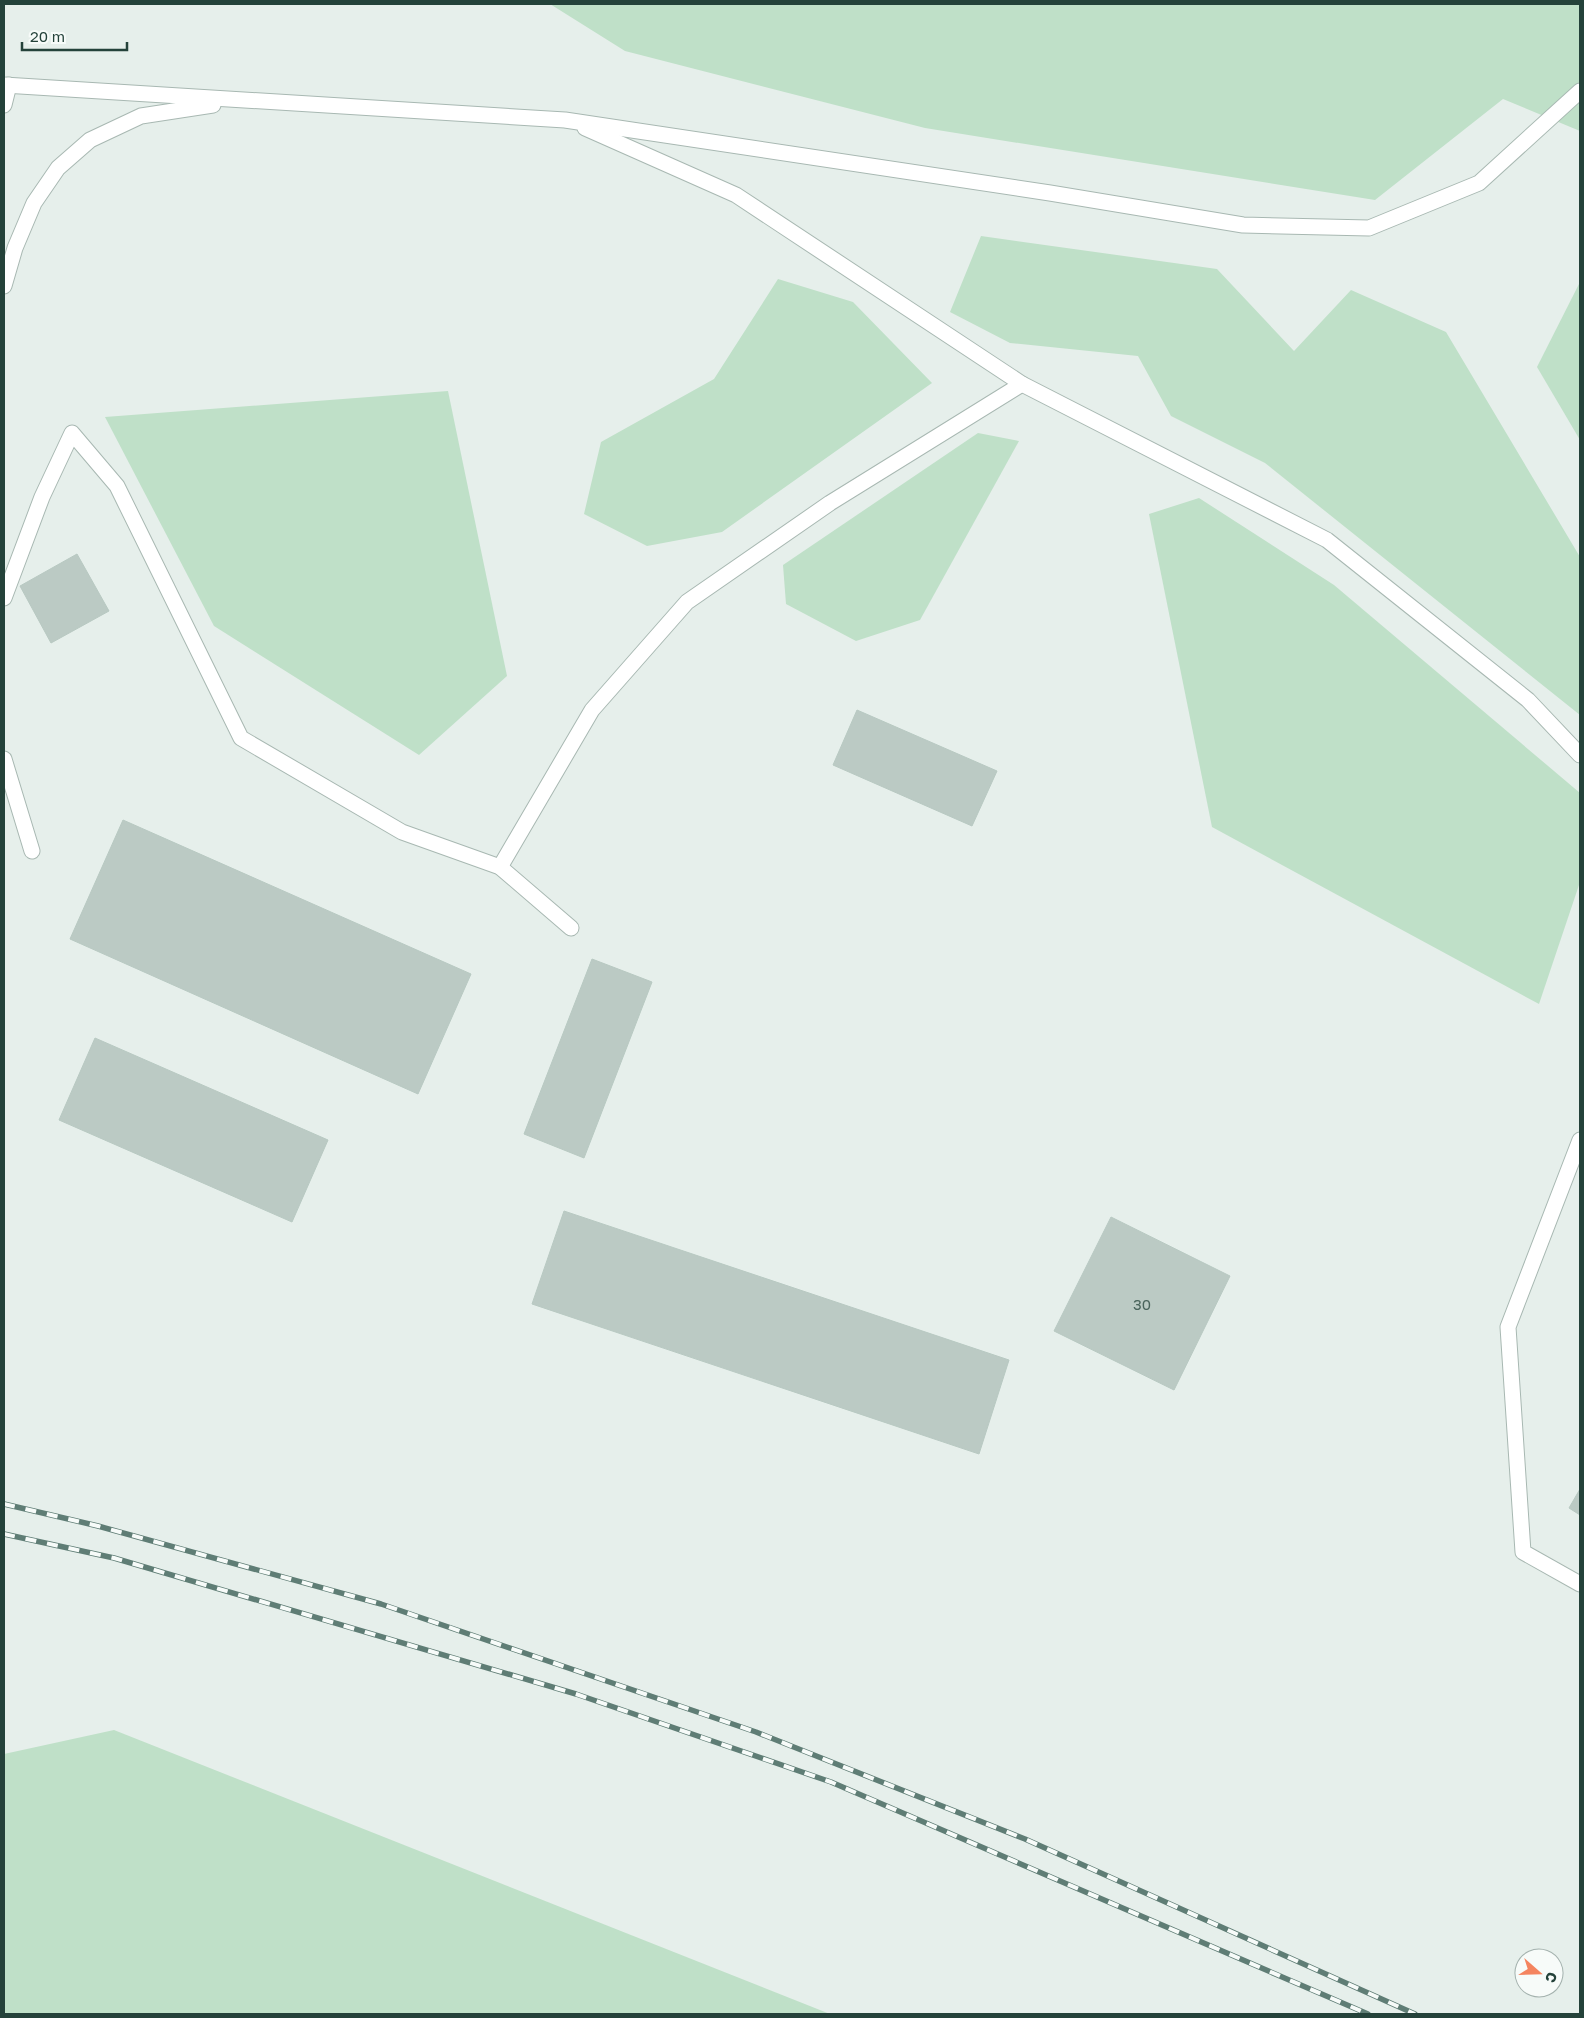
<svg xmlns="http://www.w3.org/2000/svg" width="1584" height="2018" font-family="'Golos Text',sans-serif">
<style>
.green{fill:#bfe0c8}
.building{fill:#bbcac4;stroke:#b8c9c2}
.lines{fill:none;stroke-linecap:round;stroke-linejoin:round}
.minor-casing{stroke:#a8b8b2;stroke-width:17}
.minor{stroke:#fff;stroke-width:15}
.rail-casing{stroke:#5f7d75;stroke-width:5.5}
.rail{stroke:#f7fbf9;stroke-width:4;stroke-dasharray:11;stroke-linecap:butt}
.labels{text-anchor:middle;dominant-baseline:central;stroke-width:4.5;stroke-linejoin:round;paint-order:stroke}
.number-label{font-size:15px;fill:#4a645c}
</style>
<rect width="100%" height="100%" fill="#e6efeb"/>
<g class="green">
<polygon points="550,4 1580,4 1580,131 1503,99 1375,200 925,128 625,51"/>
<polygon points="981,236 1217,269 1294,351 1351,290 1446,332 1580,557 1580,715 1265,463 1171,416 1138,356 1010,343 950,312"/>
<polygon points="778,279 853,302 932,383 722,532 647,546 584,514 601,442 714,379"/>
<polygon points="1580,282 1580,440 1537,367"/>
<polygon points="448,391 507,676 419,755 214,626 105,417"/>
<polygon points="978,433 1019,441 920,620 856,641 786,604 783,565"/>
<polygon points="1199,498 1334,585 1580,793 1580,882 1539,1004 1212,827 1149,514"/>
<polygon points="114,1730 830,2014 4,2014 4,1754"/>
</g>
<g class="building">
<polygon points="77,554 109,611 51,643 20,586"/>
<polygon points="857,710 997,771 972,826 833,765"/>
<polygon points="123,820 471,974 418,1094 70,939"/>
<polygon points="592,959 652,982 584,1158 524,1134"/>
<polygon points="95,1038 328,1140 292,1222 59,1120"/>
<polygon points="564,1211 1009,1360 979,1454 532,1304"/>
<polygon points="1111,1217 1230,1276 1174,1390 1054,1331"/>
<polygon points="1580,1489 1580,1515 1569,1508"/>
</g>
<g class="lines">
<g class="minor-casing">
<g id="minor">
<polyline points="4,85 565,120 1050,193 1243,225 1369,228 1479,183 1580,91"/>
<polyline points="4,105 9,85"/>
<polyline points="585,128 736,195 1022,384 1327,540 1528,700 1580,755"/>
<polyline points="4,286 15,248 34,203 58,168 90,140 141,116 213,105"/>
<polyline points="4,598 42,497 72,433 117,486 241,738 402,832 500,867 571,928"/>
<polyline points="4,759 32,851"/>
<polyline points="500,867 592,710 687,602 830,503 1022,384"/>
<polyline points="1580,1140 1508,1327 1523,1552 1580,1584"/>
</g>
</g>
<use href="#minor" class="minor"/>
<g class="rail-casing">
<g id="rail">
<polyline points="4,1504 98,1526 381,1604 756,1732 1025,1839 1415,2014"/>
<polyline points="4,1534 114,1558 576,1694 831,1782 1368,2014"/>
</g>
</g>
<use href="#rail" class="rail"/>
</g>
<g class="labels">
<g class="number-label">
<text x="1142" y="1304">30</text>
</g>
</g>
<rect width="1584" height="2018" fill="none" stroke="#24423a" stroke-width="10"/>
<g transform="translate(1539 1973) rotate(110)"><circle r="24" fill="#f7fbf9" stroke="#a3b1ad"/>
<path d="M0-4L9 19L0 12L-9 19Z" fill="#f4845f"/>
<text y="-8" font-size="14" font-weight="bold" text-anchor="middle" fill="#24423a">С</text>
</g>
<path d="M22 42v8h105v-8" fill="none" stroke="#24423a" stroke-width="2.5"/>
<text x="30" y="42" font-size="15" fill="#24423a" stroke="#f7fbf9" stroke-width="4" paint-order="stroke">20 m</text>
</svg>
